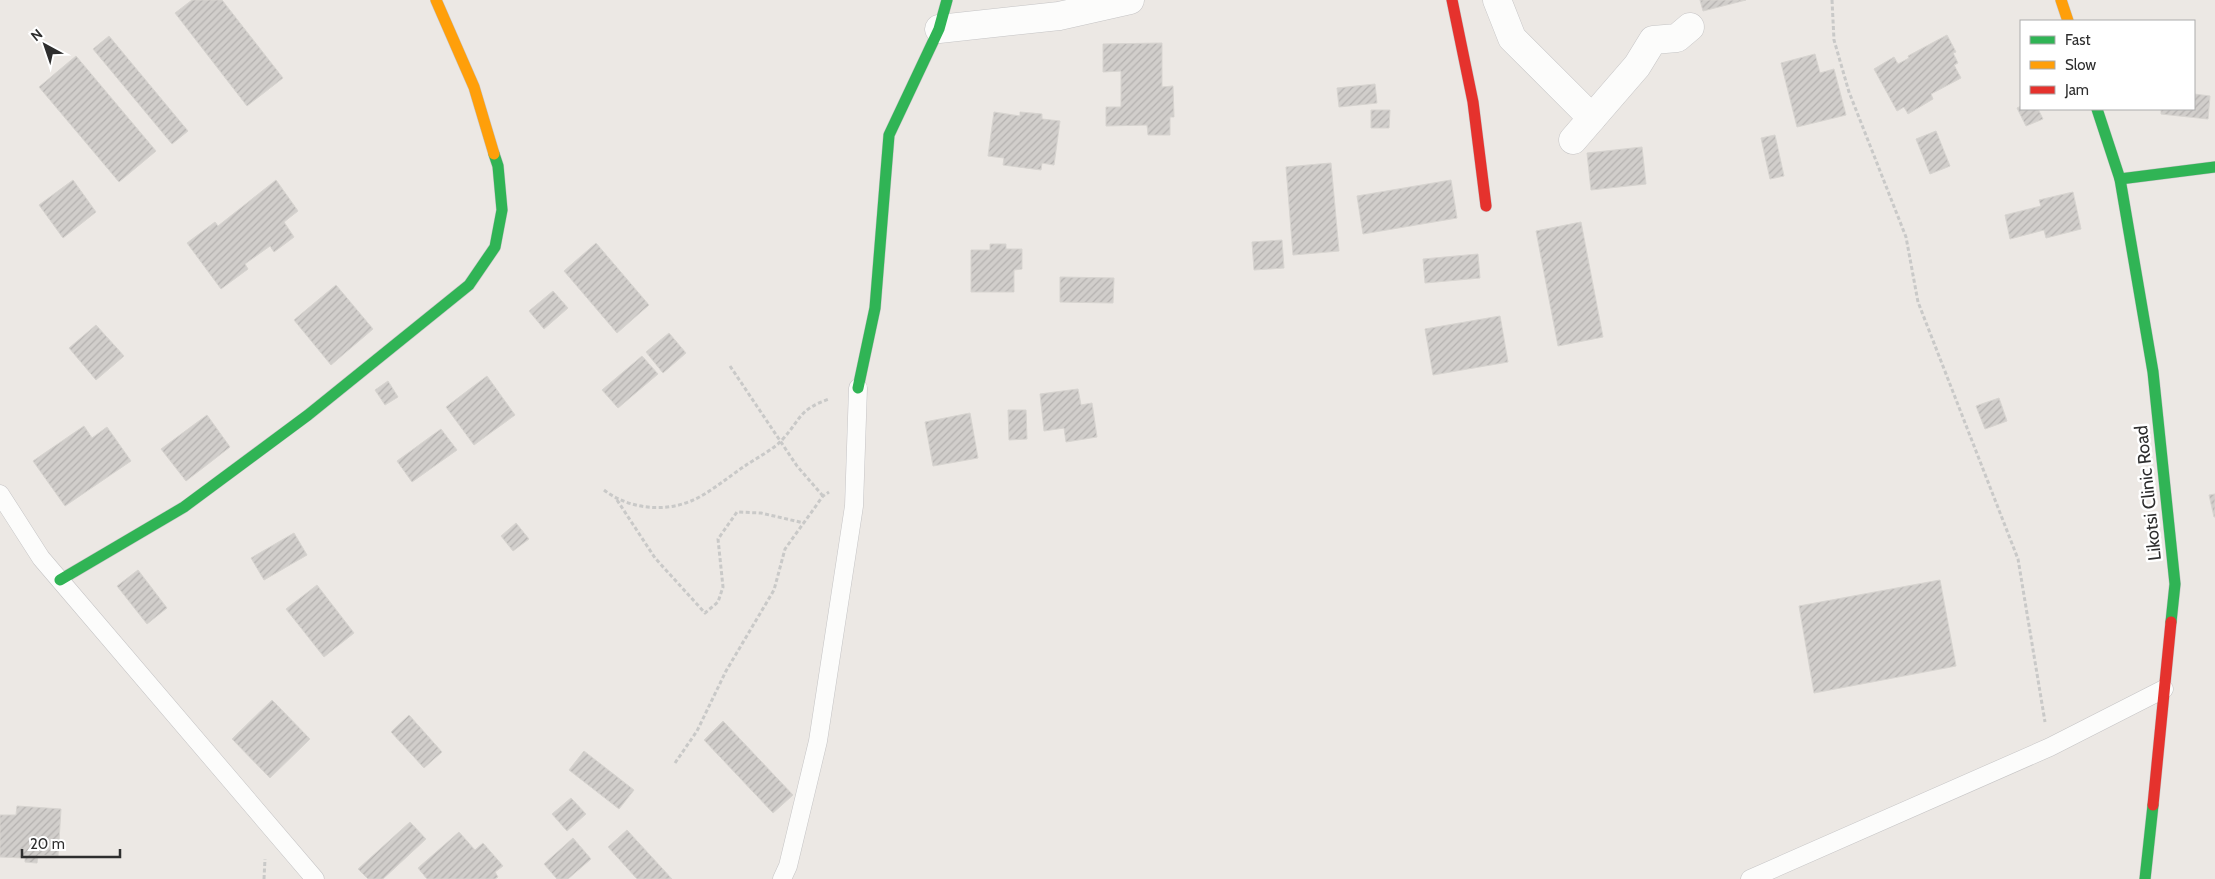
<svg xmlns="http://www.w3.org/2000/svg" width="2215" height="879" font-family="Cabin,sans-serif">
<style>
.building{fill:url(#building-hatch);stroke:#d7d4d0}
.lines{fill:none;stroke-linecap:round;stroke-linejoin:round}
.lane-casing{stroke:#c5c4c5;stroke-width:19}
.street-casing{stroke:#c5c4c5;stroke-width:29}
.fast-casing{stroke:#c5c4c5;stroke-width:12}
.slow-casing{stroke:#c5c4c5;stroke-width:12}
.jam-casing{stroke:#c5c4c5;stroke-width:12}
.path{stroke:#c9c9c8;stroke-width:3;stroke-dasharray:4 2.5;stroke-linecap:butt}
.lane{stroke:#fcfcfb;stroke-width:18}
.street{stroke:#fcfcfb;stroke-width:28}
.fast{stroke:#30b455;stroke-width:11}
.slow{stroke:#ff9f0a;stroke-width:11}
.jam{stroke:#e5322d;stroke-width:11}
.labels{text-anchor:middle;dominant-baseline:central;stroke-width:5;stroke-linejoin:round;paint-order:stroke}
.street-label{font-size:18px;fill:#2e2e2e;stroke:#fff}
</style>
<defs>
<pattern id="building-hatch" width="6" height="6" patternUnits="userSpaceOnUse" patternTransform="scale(1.25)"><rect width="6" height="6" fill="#d1cecb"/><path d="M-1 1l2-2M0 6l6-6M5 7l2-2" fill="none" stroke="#b4b1af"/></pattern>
</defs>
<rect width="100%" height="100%" fill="#ece8e4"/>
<g class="building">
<polygon points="192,0 222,0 283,78 247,106 175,13"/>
<polygon points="1700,0 1746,0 1703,11"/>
<polygon points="1947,35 1956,52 1953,53 1958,63 1954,65 1961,78 1931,94 1933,99 1908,114 1904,107 1897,111 1874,69 1894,57 1898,64 1909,58 1908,56"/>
<polygon points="109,36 188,131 172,144 93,49"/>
<polygon points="1162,43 1162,87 1173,86 1174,117 1170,117 1170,135 1148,135 1147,125 1106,126 1106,107 1121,107 1121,71 1103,72 1103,44"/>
<polygon points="1815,54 1820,73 1834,69 1846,115 1797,127 1781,63"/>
<polygon points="76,56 156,151 119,182 39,87"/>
<polygon points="1375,84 1377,103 1339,107 1337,88"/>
<polygon points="2194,94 2210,96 2208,119 2161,114 2161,109 2194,109"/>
<polygon points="2021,106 2021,109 2038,109 2043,119 2026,126 2017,108"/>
<polygon points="1371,110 1390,110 1389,128 1371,128"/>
<polygon points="994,112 1020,116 1020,112 1042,114 1042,119 1060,121 1054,165 1042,163 1041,170 1003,165 1004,158 988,156"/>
<polygon points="1936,131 1950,166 1930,174 1916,139"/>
<polygon points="1775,135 1784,176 1770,179 1761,138"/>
<polygon points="1642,147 1646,184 1591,190 1587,153"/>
<polygon points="1331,163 1339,251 1293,255 1286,167"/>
<polygon points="73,180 96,212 63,238 39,205"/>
<polygon points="276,180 298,211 284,222 294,237 274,252 270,246 245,264 248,269 221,289 187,243 215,222 218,226"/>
<polygon points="1451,180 1457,218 1363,234 1357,196"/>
<polygon points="2073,192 2081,229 2046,238 2044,230 2010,239 2005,215 2041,206 2039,200"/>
<polygon points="1581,222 1603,337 1558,346 1536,231"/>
<polygon points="1282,240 1284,268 1254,270 1252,242"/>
<polygon points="596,243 649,305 617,333 564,271"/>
<polygon points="990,244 1006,244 1006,249 1022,249 1022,269 1014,270 1014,292 971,292 971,250 990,250"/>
<polygon points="1478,254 1480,278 1425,283 1423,259"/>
<polygon points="1060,277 1114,278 1113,303 1060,302"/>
<polygon points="336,285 373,329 331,365 294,320"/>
<polygon points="553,291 568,308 544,329 529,311"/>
<polygon points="1500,316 1508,362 1433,375 1425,329"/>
<polygon points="96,325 124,356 96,380 69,348"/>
<polygon points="669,333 686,353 663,373 646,352"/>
<polygon points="642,356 658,374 618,408 602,390"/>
<polygon points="487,376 515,415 474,445 446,407"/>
<polygon points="388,381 398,397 385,405 375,390"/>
<polygon points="1078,389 1081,405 1092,403 1097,437 1066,442 1064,428 1044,431 1040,394"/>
<polygon points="1999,398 2007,421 1985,429 1976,406"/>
<polygon points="1008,410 1026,410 1027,439 1009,440"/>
<polygon points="970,413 978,458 933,466 925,422"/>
<polygon points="207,415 230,447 186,481 161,449"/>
<polygon points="84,426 92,438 107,427 131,461 65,506 33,461"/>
<polygon points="441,429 457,450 412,482 397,461"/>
<polygon points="2215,494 2215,517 2214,517 2209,495"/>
<polygon points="516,523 529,539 513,551 501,536"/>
<polygon points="294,533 307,555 264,580 251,558"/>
<polygon points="138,570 167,608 147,624 117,586"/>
<polygon points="1940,580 1956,666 1814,693 1799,606"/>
<polygon points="317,585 354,633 324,657 286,609"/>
<polygon points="272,700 310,739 270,778 232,739"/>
<polygon points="409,715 442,752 424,768 391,732"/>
<polygon points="723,721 793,795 773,813 704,740"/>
<polygon points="584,751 634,790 619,809 569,770"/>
<polygon points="571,798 586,814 567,831 552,814"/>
<polygon points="17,806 61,809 58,856 38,855 37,863 25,862 25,858 0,857 0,815 16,815"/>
<polygon points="410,822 426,839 383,879 368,879 358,869"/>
<polygon points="627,830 672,879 637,879 608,847"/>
<polygon points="459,832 475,850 483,843 503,866 495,872 498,877 495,879 427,879 418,868"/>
<polygon points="573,838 591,859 568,879 557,879 544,864"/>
</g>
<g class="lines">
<g class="lane-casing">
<g id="lane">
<polyline points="0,494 41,558 315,879"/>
<polyline points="782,879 788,866 818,741 854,506 858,388"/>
<polyline points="1750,879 2050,747 2164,689"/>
</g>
</g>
<g class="street-casing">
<g id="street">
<polyline points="1497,0 1512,38 1592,118"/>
<polyline points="939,29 1059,16 1130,0"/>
<polyline points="1573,140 1637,66 1653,40 1677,38 1690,27"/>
</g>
</g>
<g class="fast-casing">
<g id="fast">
<polyline points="2097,109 2120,179 2153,372 2175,584 2171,622"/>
<polyline points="2120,179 2215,167"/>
<polyline points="858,388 875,308 889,135 939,29 947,0"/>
<polyline points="60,580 184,507 308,415 469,285 495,247 502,210 498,166 494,154"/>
<polyline points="2145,879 2153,805"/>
</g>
</g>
<g class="slow-casing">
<g id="slow">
<polyline points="436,0 474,87 494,154"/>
<polyline points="2061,0 2068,21"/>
</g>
</g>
<g class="jam-casing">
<g id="jam">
<polyline points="1452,0 1473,102 1486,206"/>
<polyline points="2153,805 2171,622"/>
</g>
</g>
<g class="path">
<polyline points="1832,0 1834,40 1849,92 1906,237 1918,302 2018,559 2045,722"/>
<polyline points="730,366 797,466 823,496"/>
<path d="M 604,490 C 627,508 662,513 691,501 C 710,493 728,477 745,466 C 756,458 773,450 782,440 C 802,418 798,410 829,399"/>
<polyline points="617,500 655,558 705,613 718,602 723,587 718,539 737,512 761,513 804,523"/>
<polyline points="675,763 697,731 726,671 774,590 785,549 823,496 829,492"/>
<polyline points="264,879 265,859"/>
</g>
<use href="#lane" class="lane"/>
<use href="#street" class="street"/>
<use href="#fast" class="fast"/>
<use href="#slow" class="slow"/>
<use href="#jam" class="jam"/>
</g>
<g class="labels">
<g class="street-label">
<text transform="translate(2148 493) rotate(-96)">Likotsi Clinic Road</text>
</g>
</g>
<rect x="2020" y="20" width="175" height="90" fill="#ffffff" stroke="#ababab"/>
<rect x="2030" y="36" width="25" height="8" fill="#30b455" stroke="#ababab"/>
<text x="2065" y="45" font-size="15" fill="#2e2e2e">Fast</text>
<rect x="2030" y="61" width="25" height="8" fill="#ff9f0a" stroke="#ababab"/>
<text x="2065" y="70" font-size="15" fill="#2e2e2e">Slow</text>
<rect x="2030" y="86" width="25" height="8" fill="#e5322d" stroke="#ababab"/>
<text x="2065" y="95" font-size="15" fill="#2e2e2e">Jam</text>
<g transform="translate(45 45) rotate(320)" stroke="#ffffff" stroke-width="4" paint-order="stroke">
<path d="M0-4L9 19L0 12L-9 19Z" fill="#2e2e2e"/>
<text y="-8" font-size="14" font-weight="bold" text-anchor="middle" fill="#2e2e2e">N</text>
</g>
<path d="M22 849v8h98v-8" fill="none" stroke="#2e2e2e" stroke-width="2.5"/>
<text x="30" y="849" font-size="15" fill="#2e2e2e" stroke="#ffffff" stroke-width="4" paint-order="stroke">20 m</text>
</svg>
